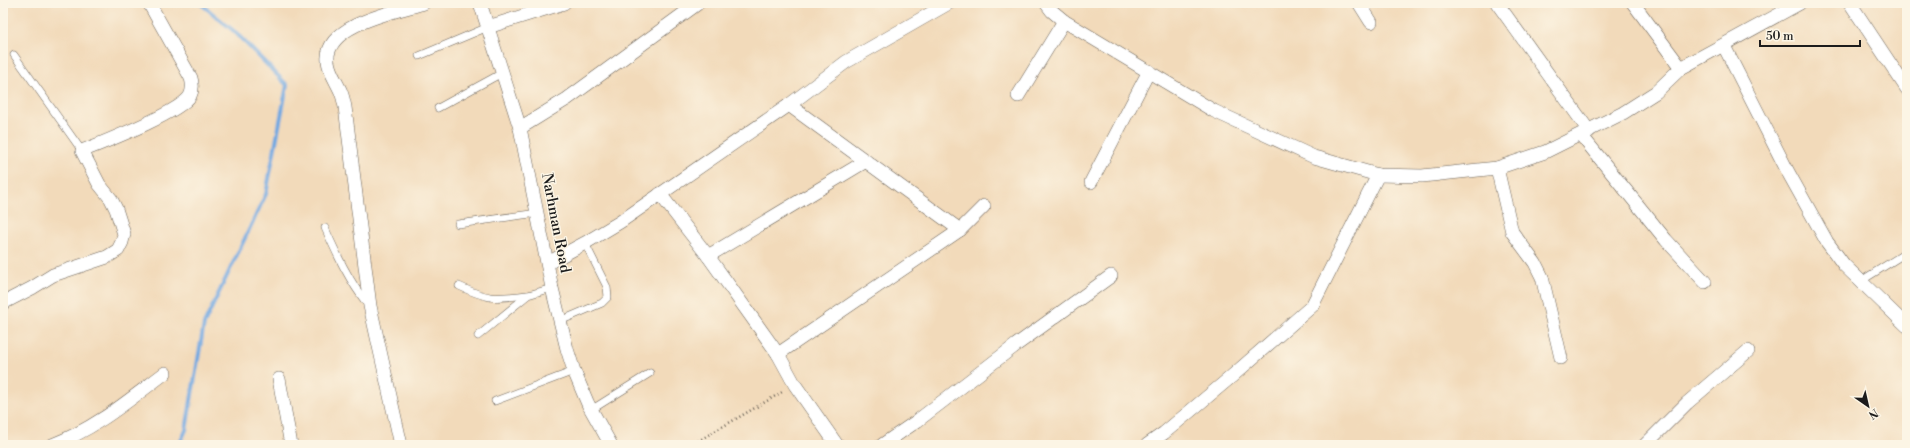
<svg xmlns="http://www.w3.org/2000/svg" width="1910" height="448" font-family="'Libre Bodoni',serif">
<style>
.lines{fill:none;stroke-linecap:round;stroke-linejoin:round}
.stream{stroke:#73a9e1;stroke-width:4}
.service-casing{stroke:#675e53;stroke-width:8}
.minor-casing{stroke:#675e53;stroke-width:14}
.path{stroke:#675e53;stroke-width:2.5;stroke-dasharray:1 3;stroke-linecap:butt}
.service{stroke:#fff;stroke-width:7}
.minor{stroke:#fff;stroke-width:13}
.labels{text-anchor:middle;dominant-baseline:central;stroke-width:3;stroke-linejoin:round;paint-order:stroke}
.street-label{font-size:15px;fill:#1c1c1c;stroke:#fcf5e5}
</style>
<rect width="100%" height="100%" fill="#fcf5e5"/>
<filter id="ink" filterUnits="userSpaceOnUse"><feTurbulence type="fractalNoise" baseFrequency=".025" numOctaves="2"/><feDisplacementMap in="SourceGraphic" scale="8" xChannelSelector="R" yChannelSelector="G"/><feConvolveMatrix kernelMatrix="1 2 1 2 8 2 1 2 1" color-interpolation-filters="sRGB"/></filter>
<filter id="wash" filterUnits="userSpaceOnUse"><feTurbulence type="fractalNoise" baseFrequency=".012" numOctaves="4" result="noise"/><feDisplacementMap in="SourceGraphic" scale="16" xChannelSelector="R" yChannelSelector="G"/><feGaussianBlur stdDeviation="0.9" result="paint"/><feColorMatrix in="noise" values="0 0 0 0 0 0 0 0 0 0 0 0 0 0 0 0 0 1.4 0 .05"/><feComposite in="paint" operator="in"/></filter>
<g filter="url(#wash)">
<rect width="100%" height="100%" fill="#f2daba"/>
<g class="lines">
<polyline class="stream" points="179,445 186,430 204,324 266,194 287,85 235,32 200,3"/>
</g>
</g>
<g filter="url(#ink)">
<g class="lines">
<g class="service-casing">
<g id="service">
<polyline points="14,55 82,151"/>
<polyline points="419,56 488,27"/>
<polyline points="438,108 502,73"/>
<polyline points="458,224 538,213"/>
<path d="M 325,228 C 337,255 349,281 368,305"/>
<polyline points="1861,281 1907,252"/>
<path d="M 459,286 C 489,300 494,299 527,295"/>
<polyline points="560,321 602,303 608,297 607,287 585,243"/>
<polyline points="478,336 528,295 552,288"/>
<polyline points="495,401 574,371"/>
<polyline points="591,410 650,373"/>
</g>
</g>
<g class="minor-casing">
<g id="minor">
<polyline points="480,3 520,128 552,288 567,349 574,371 588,404 611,445"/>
<polyline points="1046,3 1052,11 1064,21 1214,111 1314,157 1378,175 1422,176 1497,168 1545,152 1623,113 1656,92 1681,68 1800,3"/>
<polyline points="1359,3 1371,22"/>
<polyline points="1497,3 1589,131"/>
<polyline points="1633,3 1681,68"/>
<polyline points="1850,3 1907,89"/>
<polyline points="488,27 564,3"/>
<polyline points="1724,46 1788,172 1827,242 1844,265 1907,326"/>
<polyline points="1018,96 1064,21"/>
<polyline points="789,105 960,230"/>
<polyline points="520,128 567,99 697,4"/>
<polyline points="1581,135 1666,240 1705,282"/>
<polyline points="1497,168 1512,232 1535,263 1542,277 1561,358"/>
<polyline points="1091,182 1149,71"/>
<polyline points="660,194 708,256 778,354 795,385 837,445"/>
<polyline points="708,256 866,161"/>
<polyline points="548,263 585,243 620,222 789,105 846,62 949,3"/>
<path d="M 3,303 L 32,288 L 53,275 L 107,257 L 118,250 L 122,242 L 124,234 L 116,209 L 111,199 L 99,184 L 82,151 C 104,142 179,113 190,96 C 193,90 193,85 191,78 L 149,3"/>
<polyline points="778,354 960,230 984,206"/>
<polyline points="279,379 291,445"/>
<path d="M 52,445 C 95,429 129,400 165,373"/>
<path d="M 401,445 L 370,306 L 345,107 C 344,102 343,97 341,92 C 337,82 329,72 328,61 C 324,24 398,11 424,3"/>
<polyline points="882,445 917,421 1016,345 1111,276"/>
<polyline points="1147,445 1164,433 1231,377 1312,306 1378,175"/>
<polyline points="1645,445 1687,403 1748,351"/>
</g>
</g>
<polyline class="path" points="691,445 784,391"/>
<use href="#service" class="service"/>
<use href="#minor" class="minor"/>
</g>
</g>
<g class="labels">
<g class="street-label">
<text transform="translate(556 223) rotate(79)">Narhman Road</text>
</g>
</g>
<rect width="1910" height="448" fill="none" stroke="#fcf5e5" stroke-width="16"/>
<g transform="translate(1868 406) rotate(146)" stroke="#fcf5e5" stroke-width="3" paint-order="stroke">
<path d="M0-3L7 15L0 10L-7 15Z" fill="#1c1c1c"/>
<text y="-6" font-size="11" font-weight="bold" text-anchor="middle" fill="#1c1c1c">N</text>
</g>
<path d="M1760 40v6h100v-6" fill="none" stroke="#1c1c1c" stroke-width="2"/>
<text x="1766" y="40" font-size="12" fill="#1c1c1c" stroke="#fcf5e5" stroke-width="3" paint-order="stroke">50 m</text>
</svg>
